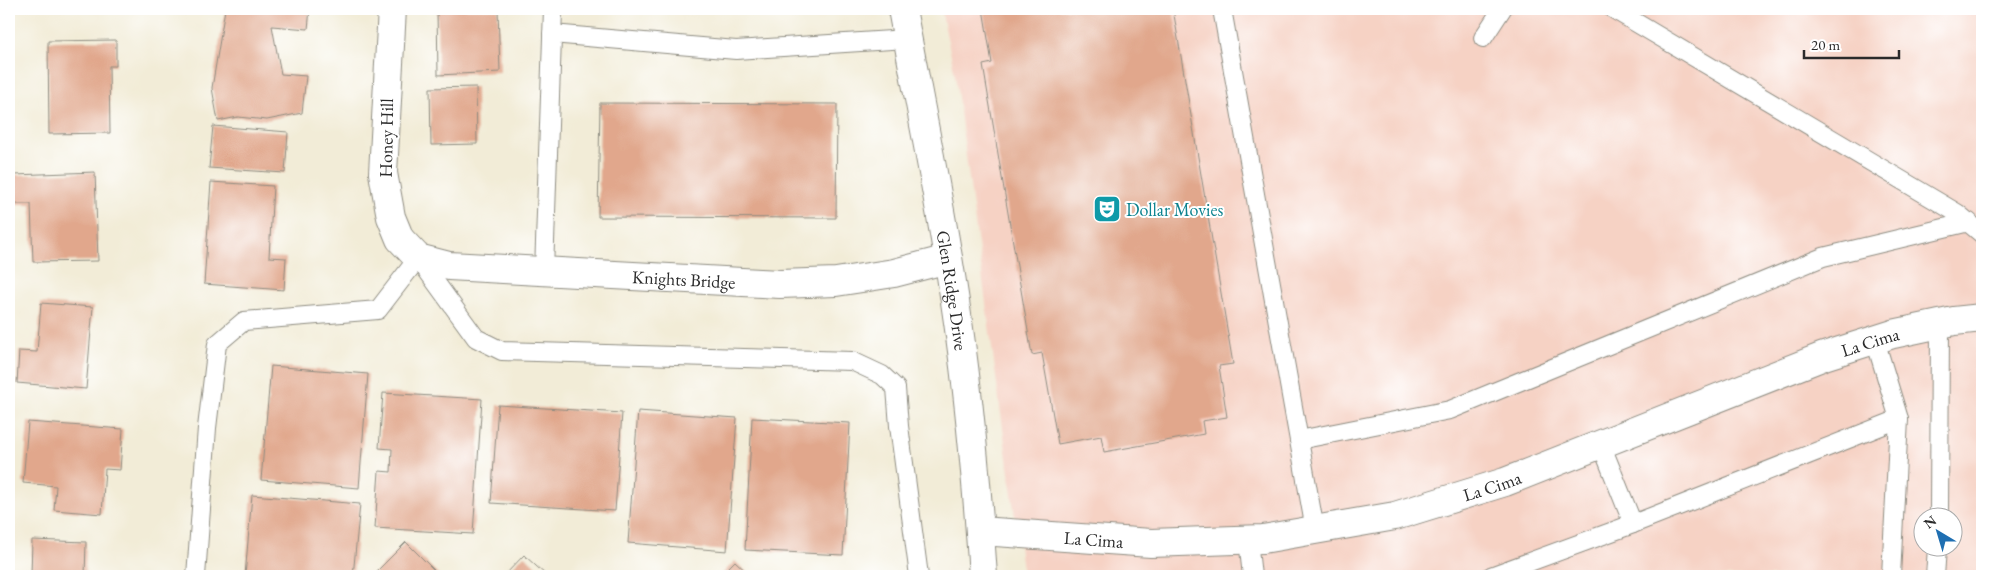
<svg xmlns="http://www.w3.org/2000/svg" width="1991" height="585" font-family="'EB Garamond',serif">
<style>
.built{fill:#f6d2c4;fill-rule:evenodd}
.building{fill:#e1a78c}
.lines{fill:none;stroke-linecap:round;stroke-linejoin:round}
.lane-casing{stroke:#8e8c81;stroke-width:20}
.street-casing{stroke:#8e8c81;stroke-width:30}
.lane{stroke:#fff;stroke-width:18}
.street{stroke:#fff;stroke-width:28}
.labels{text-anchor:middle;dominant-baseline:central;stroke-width:4;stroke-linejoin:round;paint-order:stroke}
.street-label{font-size:18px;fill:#2b2b2b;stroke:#fff}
.culture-label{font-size:18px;fill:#0d838f;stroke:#fff;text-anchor:start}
</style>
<rect width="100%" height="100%" fill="#fff"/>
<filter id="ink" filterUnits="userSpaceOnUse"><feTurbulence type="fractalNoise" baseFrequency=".02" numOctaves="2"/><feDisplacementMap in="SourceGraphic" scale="10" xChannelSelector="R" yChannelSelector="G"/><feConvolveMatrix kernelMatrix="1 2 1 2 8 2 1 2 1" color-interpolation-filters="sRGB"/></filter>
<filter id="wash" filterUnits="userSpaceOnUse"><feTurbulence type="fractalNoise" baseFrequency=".0096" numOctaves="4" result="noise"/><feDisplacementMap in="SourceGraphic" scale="20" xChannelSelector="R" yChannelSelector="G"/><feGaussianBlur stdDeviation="1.12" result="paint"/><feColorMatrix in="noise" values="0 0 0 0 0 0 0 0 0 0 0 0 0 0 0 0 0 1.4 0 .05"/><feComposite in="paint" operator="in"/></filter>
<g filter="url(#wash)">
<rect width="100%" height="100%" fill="#f2ecd7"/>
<path class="built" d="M 941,9 L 1982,9 L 1982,576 L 1023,576 L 955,75 ZM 1924,518 L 1954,518 L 1954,548 L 1924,548 Z"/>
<g id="blocks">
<g class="building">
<polygon points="225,9 310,9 308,29 272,26 281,74 306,76 302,113 267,120 238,117 218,121 212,88"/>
<polygon points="437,9 498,9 500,72 438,75"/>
<polygon points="983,9 1173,9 1233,364 1219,366 1227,417 1202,421 1204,434 1104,452 1101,436 1058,444 1042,353 1032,355 983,65 992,63"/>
<polygon points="116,40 116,66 109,66 110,133 49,134 48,41"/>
<polygon points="476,87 477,144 431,145 430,88"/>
<polygon points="600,103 837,104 836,218 598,217"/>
<polygon points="213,126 288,132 285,173 209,168"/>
<polygon points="95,172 98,261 33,262 31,204 15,204 14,175"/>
<polygon points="211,182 273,186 269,257 286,258 284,290 204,284"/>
<polygon points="41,303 93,307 86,389 17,383 19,351 37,352"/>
<polygon points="271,366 368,374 359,488 261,480"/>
<polygon points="383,393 482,399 473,534 375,528 379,471 391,472 392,449 379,448"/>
<polygon points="498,405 622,413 615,511 491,503"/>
<polygon points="638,411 737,418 727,551 628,543"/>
<polygon points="752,418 850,423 843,555 745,550"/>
<polygon points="28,422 123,429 120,470 105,469 102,514 54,510 56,486 23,483"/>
<polygon points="252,495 360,504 353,576 245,576"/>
<polygon points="32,540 86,542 85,576 31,576"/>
<polygon points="406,542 440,576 372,576"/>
<polygon points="524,555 547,576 504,576"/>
<polygon points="735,561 751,576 720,576"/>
</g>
</g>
</g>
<g filter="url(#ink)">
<use href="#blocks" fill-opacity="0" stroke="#8e8c81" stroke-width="1"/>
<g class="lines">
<g class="lane-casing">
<g id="lane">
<polyline points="1222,9 1315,530"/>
<polyline points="1613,9 1957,213 1982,234"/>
<polyline points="552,34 736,50 907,39"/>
<polyline points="1483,38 1502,9"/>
<polyline points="544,271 553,9"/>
<polyline points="1875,340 1899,419"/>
<polyline points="1299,440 1450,410 1823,257 1969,222"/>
<polyline points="1601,444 1633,524"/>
<polyline points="1939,518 1940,324"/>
<polyline points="1248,540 1252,576"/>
<polyline points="196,576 207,428 217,344 244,321 378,310 418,258 476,338 502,351 852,361 882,375 896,388 899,426 919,576"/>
<polyline points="1491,576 1633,524 1899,419 1891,576"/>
<polyline points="1935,576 1937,548"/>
</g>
</g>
<g class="street-casing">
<g id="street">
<path id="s1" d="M 392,9 L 383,173 L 391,217 L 400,239 L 418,258 L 449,266 L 780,284 L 836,282 L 894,273 L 948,259"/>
<path id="s2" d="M 902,9 C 923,122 947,236 962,351 C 972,426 978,501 983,576"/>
<path id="s3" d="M 980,531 L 1151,543 L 1263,539 L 1395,516 L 1505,482 L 1824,356 L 1893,334 L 1954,321 L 1982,318"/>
</g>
</g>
<use href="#lane" class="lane"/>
<use href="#street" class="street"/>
</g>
</g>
<defs>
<g id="theatre-square" transform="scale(1.4375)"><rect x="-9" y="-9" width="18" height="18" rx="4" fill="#0f9aa8" stroke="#fff"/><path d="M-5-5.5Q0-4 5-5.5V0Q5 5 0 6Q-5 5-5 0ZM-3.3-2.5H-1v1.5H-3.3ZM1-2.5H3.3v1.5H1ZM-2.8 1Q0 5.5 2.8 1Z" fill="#fff"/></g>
</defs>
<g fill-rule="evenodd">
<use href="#theatre-square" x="1107" y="209"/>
</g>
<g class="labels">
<g class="street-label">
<text transform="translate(386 138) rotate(-89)">Honey Hill</text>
<text stroke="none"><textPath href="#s1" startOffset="526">Knights Bridge</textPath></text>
<text stroke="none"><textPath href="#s2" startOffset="286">Glen Ridge Drive</textPath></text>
<text stroke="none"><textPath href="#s3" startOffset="924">La Cima</textPath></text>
<text stroke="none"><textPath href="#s3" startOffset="519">La Cima</textPath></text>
<text stroke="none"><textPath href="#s3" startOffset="114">La Cima</textPath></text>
</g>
<g class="culture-label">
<text x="1126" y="209">Dollar Movies</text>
</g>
</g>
<rect width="1991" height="585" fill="none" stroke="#fff" stroke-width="30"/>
<g transform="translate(1938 532) rotate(322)"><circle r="24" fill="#ffffff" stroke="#aaaaaa"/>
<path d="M0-4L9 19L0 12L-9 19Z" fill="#1f6fb2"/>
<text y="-8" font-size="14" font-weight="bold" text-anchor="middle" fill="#2b2b2b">N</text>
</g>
<path d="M1804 50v8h95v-8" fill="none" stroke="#2b2b2b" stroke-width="2.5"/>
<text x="1811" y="50" font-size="15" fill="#2b2b2b" stroke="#ffffff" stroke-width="4" paint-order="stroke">20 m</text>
</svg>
